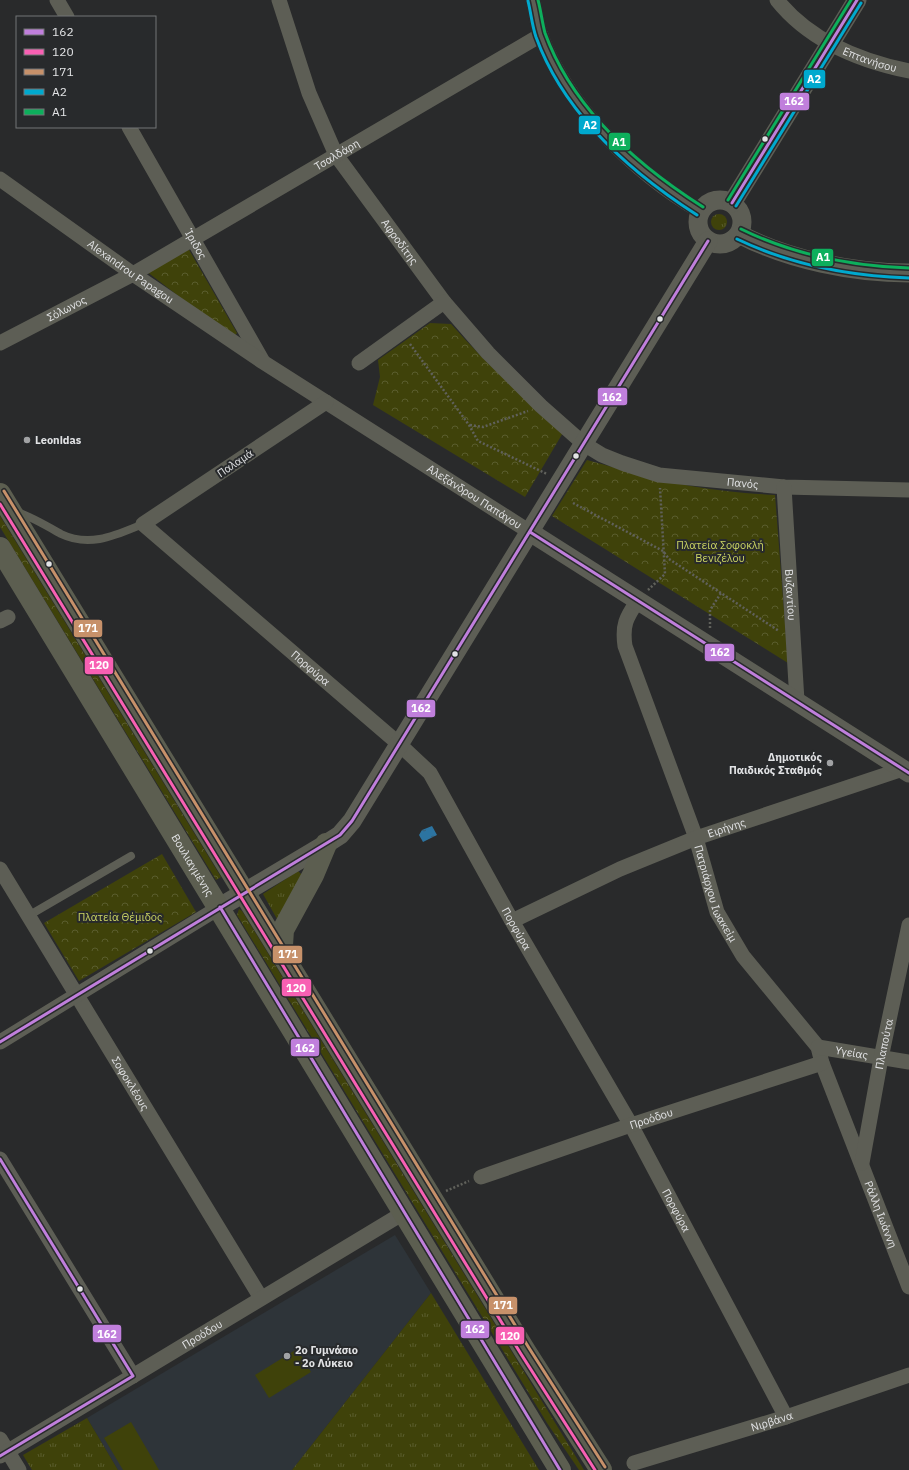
<svg xmlns="http://www.w3.org/2000/svg" width="909" height="1470" font-family="'IBM Plex Sans',sans-serif">
<style>
.built{fill:#2e3439}
.grass{fill:url(#grass-tufts)}
.forest{fill:url(#forest-crowns)}
.pitch{fill:#3f420a}
.water{fill:url(#water-ripples)}
.lines{fill:none;stroke-linecap:round;stroke-linejoin:round}
.path{stroke:#60615b;stroke-width:2.5;stroke-dasharray:2 2;stroke-linecap:butt}
.service{stroke:#5d5e55;stroke-width:8}
.minor{stroke:#5d5e55;stroke-width:15}
.tertiary{stroke:#5d5e55;stroke-width:19}
.primary{stroke:#5c5e50;stroke-width:22}
.bus-1-casing{stroke:#282a2c;stroke-width:6}
.bus-2-casing{stroke:#282a2c;stroke-width:6}
.bus-3-casing{stroke:#282a2c;stroke-width:6}
.bus-4-casing{stroke:#282a2c;stroke-width:6}
.bus-5-casing{stroke:#282a2c;stroke-width:6}
.bus-1{stroke:#c07fdc;stroke-width:3}
.bus-2{stroke:#f860b3;stroke-width:3}
.bus-3{stroke:#c7916a;stroke-width:3}
.bus-4{stroke:#00a9ce;stroke-width:3}
.bus-5{stroke:#0daf5c;stroke-width:3}
.bus-dot{fill:#e2e3e5;stroke:#282a2c;stroke-width:1.5}
.poi-dot{fill:#a1a2a4;stroke:#282a2c;stroke-width:1.5}
.labels{text-anchor:middle;dominant-baseline:central;stroke-width:4;stroke-linejoin:round;paint-order:stroke}
.street-label{font-size:11px;fill:#e2e3e5;stroke:#282a2c}
.poi-label{font-size:11px;font-weight:bold;fill:#e2e3e5;stroke:#282a2c;text-anchor:start}
.park-label{font-size:11px;fill:#cbd462;stroke:#282a2c}
.line-badge{stroke:#282a2c;stroke-width:1.5}
.badge-label{font-size:11px;text-anchor:middle;font-weight:bold;fill:#fff}
</style>
<defs>
<pattern id="grass-tufts" width="24" height="20" patternUnits="userSpaceOnUse"><rect width="24" height="20" fill="#3f420a"/><path d="M3 7l-1-3M5 7V3M7 7l1-3M15 17l-1-3M17 17v-4M19 17l1-3" fill="none" stroke="#5a5d2e"/></pattern>
<pattern id="forest-crowns" width="20" height="18" patternUnits="userSpaceOnUse"><rect width="20" height="18" fill="#3f420a"/><path d="M2 6a3 3 0 1 1 6 0M12 15a3 3 0 1 1 6 0" fill="none" stroke="#5a5d2e"/></pattern>
<pattern id="water-ripples" width="26" height="14" patternUnits="userSpaceOnUse"><rect width="26" height="14" fill="#2c74a1"/><path d="M2 4q2-2 4 0t4 0M15 11q2-2 4 0t4 0" fill="none" stroke="#375e78"/></pattern>
</defs>
<rect width="100%" height="100%" fill="#292a2b"/>
<polygon class="built" points="395,1235 431,1293 292,1470 118,1470 87,1418"/>
<g class="grass">
<circle cx="719" cy="222" r="8"/>
<polygon points="298,871 302,875 277,919 263,894"/>
<polygon points="431,1293 539,1470 292,1470"/>
<polygon points="87,1418 118,1470 32,1470 23,1455"/>
</g>
<g class="forest">
<polygon points="188,248 237,333 233,338 146,271"/>
<path d="M 430,323 L 451,324 C 486,364 524,398 564,431 L 525,497 L 373,405 L 380,377 L 378,360 Z"/>
<path d="M 587,460 C 633,473 679,486 726,491 C 742,493 759,494 775,495 L 788,663 L 552,516 Z"/>
<polygon points="0,516 221,877 216,880 0,527"/>
<polygon points="162,854 196,912 79,981 44,923"/>
<polygon points="239,909 242,911 584,1470 579,1470 547,1423 237,915"/>
</g>
<g class="pitch">
<polygon points="297,1349 311,1372 269,1398 255,1375"/>
<polygon points="131,1422 159,1470 123,1470 104,1438"/>
</g>
<polygon class="water" points="432,826 437,835 423,842 419,835 422,830"/>
<g class="lines">
<g class="path">
<polyline points="410,344 469,425 478,441 547,474"/>
<polyline points="470,425 483,427 528,411"/>
<polyline points="573,503 663,551 669,559 779,631"/>
<polyline points="648,590 665,574 660,488"/>
<polyline points="710,628 710,610 721,593"/>
<polyline points="446,1191 469,1181"/>
</g>
<g class="service">
<path d="M 17,512 C 32,517 47,526 61,534 C 90,548 116,535 143,524"/>
<polyline points="28,916 131,856"/>
</g>
<g class="minor">
<polyline points="57,0 67,17"/>
<path id="s1" d="M 279,0 L 309,93 L 336,155 L 444,302 L 488,353 L 541,406 L 584,444 L 602,455 L 622,463 L 659,475 L 784,487 L 909,490"/>
<path d="M 533,0 C 536,12 537,25 541,36 C 568,108 635,173 700,211"/>
<path id="s2" d="M 777,0 C 809,40 860,61 909,71"/>
<path id="s3" d="M 129,127 L 262,360"/>
<path id="s4" d="M 0,179 L 133,274 L 263,362 L 530,532"/>
<path id="s5" d="M 0,343 L 133,274 L 541,35"/>
<polyline points="359,363 444,302"/>
<path id="s6" d="M 326,402 L 143,524 L 399,744 L 430,773 L 512,921 L 631,1125 L 786,1417"/>
<path id="s7" d="M 784,487 L 797,701"/>
<path id="s8" d="M 638,600 C 626,618 622,625 625,646 L 696,838 L 717,912 L 743,956 L 818,1047 L 822,1063 L 909,1287"/>
<polyline points="0,621 8,617"/>
<path id="s9" d="M 0,869 L 261,1298"/>
<path id="s10" d="M 512,921 L 620,869 L 696,838 L 903,769"/>
<polyline points="0,1042 220,907"/>
<path id="s11" d="M 818,1047 L 909,1062"/>
<polyline points="0,1159 133,1376"/>
<path id="s12" d="M 862,1163 L 881,1058 L 909,925"/>
<path id="s13" d="M 481,1177 L 631,1125 L 822,1063"/>
<polyline points="0,1439 19,1470"/>
<path id="s14" d="M 0,1456 L 405,1212"/>
<path id="s15" d="M 634,1463 L 786,1417 L 909,1375"/>
</g>
<g class="tertiary">
<circle cx="720" cy="222" r="22"/>
<polyline points="732,203 857,0"/>
<path d="M 739,234 C 788,260 854,273 909,273"/>
<polyline points="530,532 909,773"/>
<polyline points="220,907 326,844 340,835 352,821 708,241"/>
</g>
<g class="primary">
<polyline points="0,494 525,1351 601,1470"/>
<path id="s16" d="M 0,548 L 560,1470"/>
<polyline points="285,957 282,945 283,930 313,875 326,844"/>
</g>
<g class="bus-1-casing">
<g id="bus-1">
<polyline points="732,203 857,0"/>
<polyline points="530,532 909,773"/>
<polyline points="220,907 560,1470"/>
<polyline points="0,1042 340,835 352,821 708,241"/>
<polyline points="0,1159 133,1376 0,1456"/>
</g>
</g>
<g class="bus-2-casing">
<polyline id="bus-2" points="0,504 521,1354 595,1470"/>
</g>
<g class="bus-3-casing">
<polyline id="bus-3" points="4,491 529,1348 605,1467"/>
</g>
<g class="bus-4-casing">
<g id="bus-4">
<path d="M 528,1 C 531,13 532,25 536,37 C 564,114 630,172 697,215"/>
<polyline points="736,206 861,3"/>
<path d="M 737,239 C 791,265 849,276 909,278"/>
</g>
</g>
<g class="bus-5-casing">
<g id="bus-5">
<path d="M 538,0 C 541,11 542,22 545,33 C 572,108 637,165 703,207"/>
<polyline points="728,200 851,0"/>
<path d="M 741,229 C 794,255 850,266 909,268"/>
</g>
</g>
<use href="#bus-1" class="bus-1"/>
<use href="#bus-2" class="bus-2"/>
<use href="#bus-3" class="bus-3"/>
<use href="#bus-4" class="bus-4"/>
<use href="#bus-5" class="bus-5"/>
</g>
<g class="bus-dot">
<circle cx="765" cy="139" r="3.5"/>
<circle cx="660" cy="319" r="3.5"/>
<circle cx="576" cy="456" r="3.5"/>
<circle cx="49" cy="564" r="3.5"/>
<circle cx="455" cy="654" r="3.5"/>
<circle cx="150" cy="951" r="3.5"/>
<circle cx="80" cy="1289" r="3.5"/>
</g>
<g class="poi-dot">
<circle cx="27" cy="440" r="4"/>
<circle cx="830" cy="763" r="4"/>
<circle cx="287" cy="1356" r="4"/>
</g>
<g class="labels">
<g class="street-label">
<text stroke="none"><textPath href="#s2" startOffset="112">Επτανήσου</textPath></text>
<text stroke="none"><textPath href="#s5" startOffset="386">Τσαλδάρη</textPath></text>
<text stroke="none"><textPath href="#s1" startOffset="273">Αφροδίτης</textPath></text>
<text stroke="none"><textPath href="#s3" startOffset="135">Ίριδος</textPath></text>
<text stroke="none"><textPath href="#s4" startOffset="160">Alexandrou Papagou</textPath></text>
<text stroke="none"><textPath href="#s5" startOffset="75">Σόλωνος</textPath></text>
<text transform="translate(235 463) rotate(-34)">Παλαμά</text>
<text stroke="none"><textPath href="#s1" startOffset="713">Πανός</textPath></text>
<text stroke="none"><textPath href="#s4" startOffset="571">Αλεξάνδρου Παπάγου</textPath></text>
<text stroke="none"><textPath href="#s7" startOffset="108">Βυζαντίου</textPath></text>
<text stroke="none"><textPath href="#s6" startOffset="441">Πορφύρα</textPath></text>
<text stroke="none"><textPath href="#s10" startOffset="234">Ειρήνης</textPath></text>
<text stroke="none"><textPath href="#s16" startOffset="371">Βουλιαγμένης</textPath></text>
<text stroke="none"><textPath href="#s8" startOffset="313">Πατριάρχου Ιωακείμ</textPath></text>
<text stroke="none"><textPath href="#s6" startOffset="778">Πορφύρα</textPath></text>
<text stroke="none"><textPath href="#s12" startOffset="121">Πλαπούτα</textPath></text>
<text stroke="none"><textPath href="#s11" startOffset="34">Υγείας</textPath></text>
<text stroke="none"><textPath href="#s9" startOffset="251">Σοφοκλέους</textPath></text>
<text stroke="none"><textPath href="#s13" startOffset="180">Προόδου</textPath></text>
<text stroke="none"><textPath href="#s6" startOffset="1102">Πορφύρα</textPath></text>
<text stroke="none"><textPath href="#s8" startOffset="679">Ράλλη Ιωάννη</textPath></text>
<text stroke="none"><textPath href="#s14" startOffset="236">Προόδου</textPath></text>
<text stroke="none"><textPath href="#s15" startOffset="144">Νιρβάνα</textPath></text>
</g>
<g class="poi-label">
<text x="35" y="440">Leonidas</text>
<text x="822" y="757" text-anchor="end">Δημοτικός<tspan x="822" dy="13">Παιδικός Σταθμός</tspan></text>
<text x="295" y="1350">2ο Γυμνάσιο<tspan x="295" dy="13">- 2ο Λύκειο</tspan></text>
</g>
<g class="park-label">
<text x="720" y="545">Πλατεία Σοφοκλή<tspan x="720" dy="13">Βενιζέλου</tspan></text>
<text x="120" y="917">Πλατεία Θέμιδος</text>
</g>
</g>
<g class="line-badge">
<rect x="803" y="69" width="23" height="20" rx="4" fill="#00a9ce"/>
<rect x="779" y="92" width="31" height="19" rx="4" fill="#c07fdc"/>
<rect x="578" y="115" width="23" height="20" rx="4" fill="#00a9ce"/>
<rect x="608" y="132" width="23" height="19" rx="4" fill="#0daf5c"/>
<rect x="811" y="248" width="23" height="19" rx="4" fill="#0daf5c"/>
<rect x="597" y="387" width="31" height="19" rx="4" fill="#c07fdc"/>
<rect x="73" y="619" width="30" height="19" rx="4" fill="#c7916a"/>
<rect x="704" y="643" width="31" height="19" rx="4" fill="#c07fdc"/>
<rect x="84" y="656" width="30" height="19" rx="4" fill="#f860b3"/>
<rect x="406" y="699" width="30" height="19" rx="4" fill="#c07fdc"/>
<rect x="272" y="945" width="31" height="19" rx="4" fill="#c7916a"/>
<rect x="281" y="978" width="31" height="19" rx="4" fill="#f860b3"/>
<rect x="290" y="1038" width="30" height="19" rx="4" fill="#c07fdc"/>
<rect x="488" y="1296" width="30" height="19" rx="4" fill="#c7916a"/>
<rect x="460" y="1320" width="30" height="19" rx="4" fill="#c07fdc"/>
<rect x="92" y="1324" width="30" height="19" rx="4" fill="#c07fdc"/>
<rect x="495" y="1326" width="30" height="19" rx="4" fill="#f860b3"/>
</g>
<g class="badge-label">
<text x="814" y="83">Α2</text>
<text x="794" y="105">162</text>
<text x="590" y="129">Α2</text>
<text x="619" y="146">Α1</text>
<text x="823" y="261">Α1</text>
<text x="612" y="401">162</text>
<text x="88" y="632">171</text>
<text x="720" y="656">162</text>
<text x="99" y="669">120</text>
<text x="421" y="712">162</text>
<text x="288" y="958">171</text>
<text x="296" y="992">120</text>
<text x="305" y="1052">162</text>
<text x="503" y="1309">171</text>
<text x="475" y="1333">162</text>
<text x="107" y="1338">162</text>
<text x="510" y="1340">120</text>
</g>
<rect x="16" y="16" width="140" height="112" fill="#282a2c" stroke="#727476"/>
<rect x="24" y="29" width="20" height="6" fill="#c07fdc" stroke="#727476"/>
<text x="52" y="36" font-size="12" fill="#e2e3e5">162</text>
<rect x="24" y="49" width="20" height="6" fill="#f860b3" stroke="#727476"/>
<text x="52" y="56" font-size="12" fill="#e2e3e5">120</text>
<rect x="24" y="69" width="20" height="6" fill="#c7916a" stroke="#727476"/>
<text x="52" y="76" font-size="12" fill="#e2e3e5">171</text>
<rect x="24" y="89" width="20" height="6" fill="#00a9ce" stroke="#727476"/>
<text x="52" y="96" font-size="12" fill="#e2e3e5">Α2</text>
<rect x="24" y="109" width="20" height="6" fill="#0daf5c" stroke="#727476"/>
<text x="52" y="116" font-size="12" fill="#e2e3e5">Α1</text>
</svg>
